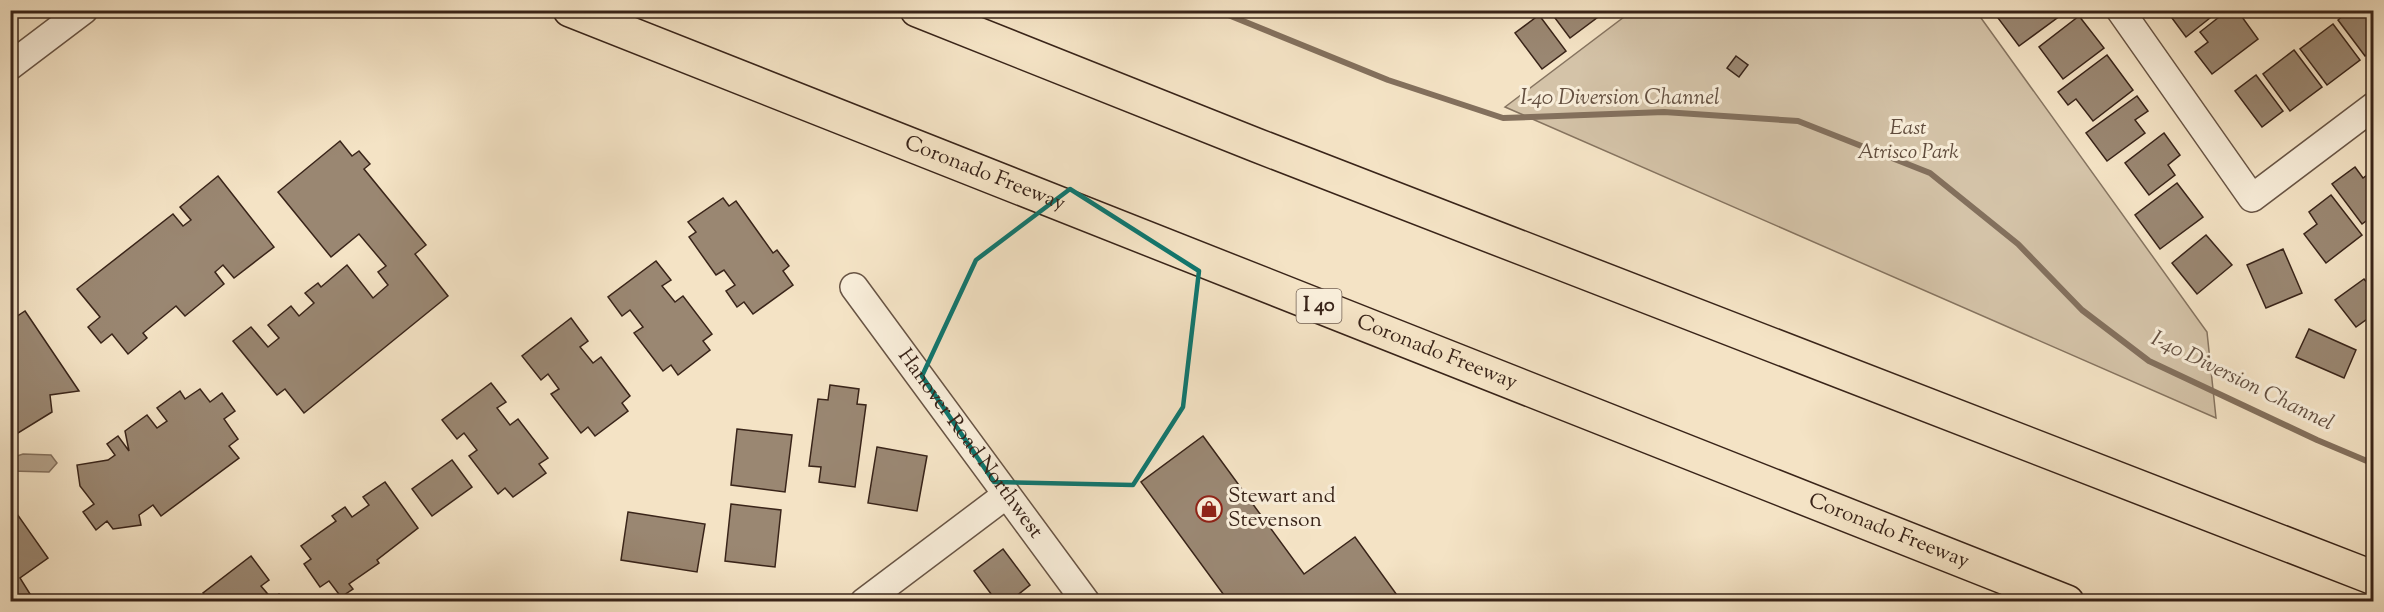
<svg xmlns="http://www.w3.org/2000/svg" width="2384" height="612" font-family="'Sorts Mill Goudy',serif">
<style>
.green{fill:#d4c3a8;stroke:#867460;stroke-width:1.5}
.water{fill:#b4a28b;stroke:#83705d;stroke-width:1.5}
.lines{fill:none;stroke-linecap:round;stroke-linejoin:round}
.stream{stroke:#83705d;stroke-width:6}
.building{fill:#9a8772;stroke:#392419;stroke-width:1.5}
.minor-casing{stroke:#685444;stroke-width:30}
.highway-casing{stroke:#392419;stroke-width:36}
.minor{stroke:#f8edd9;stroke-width:27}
.highway{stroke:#f4e3c5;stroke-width:33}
.marked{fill:none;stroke:#0f766e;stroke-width:4.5;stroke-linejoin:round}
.labels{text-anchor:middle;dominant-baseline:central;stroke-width:6;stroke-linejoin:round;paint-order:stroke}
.shield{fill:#f8edd9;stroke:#726053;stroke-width:1.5}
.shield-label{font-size:20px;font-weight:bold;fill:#392419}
.park-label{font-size:21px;font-style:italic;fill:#604c3d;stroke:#f8edd9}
.street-label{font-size:21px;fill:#392419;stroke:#f8edd9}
.poi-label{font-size:21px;fill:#392419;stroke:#f8edd9;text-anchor:start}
.water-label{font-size:22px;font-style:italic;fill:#645041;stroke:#f8edd9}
</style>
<rect width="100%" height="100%" fill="#f4e3c5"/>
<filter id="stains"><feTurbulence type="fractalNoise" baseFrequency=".00333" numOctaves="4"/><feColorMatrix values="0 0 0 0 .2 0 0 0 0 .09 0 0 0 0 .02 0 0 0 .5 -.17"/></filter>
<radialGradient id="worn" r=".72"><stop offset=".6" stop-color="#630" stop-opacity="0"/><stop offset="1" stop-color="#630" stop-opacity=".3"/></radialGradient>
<polygon class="green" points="1632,11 1976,11 2207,332 2216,418 1505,107"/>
<polygon class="water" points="23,454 51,455 57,463 49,472 11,471 11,458"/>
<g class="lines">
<polyline class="stream" points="1216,10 1388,80 1503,118 1664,112 1798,121 1930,173 2018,244 2082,310 2149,361 2317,440 2374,464"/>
</g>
<g class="building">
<polygon points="1549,10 1593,10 1598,17 1570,38"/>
<polygon points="2008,10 2068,10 2019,46 1998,18"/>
<polygon points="2166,10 2220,10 2186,37"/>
<polygon points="2228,10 2237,10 2258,39 2212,74 2195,52 2208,42 2200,32"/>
<polygon points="2350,10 2363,10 2374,24 2374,50 2365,56 2338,20"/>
<polygon points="1539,15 1566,51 1542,69 1515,33"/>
<polygon points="2079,16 2104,48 2063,79 2039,47"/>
<polygon points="2333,24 2360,60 2327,85 2300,49"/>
<polygon points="2294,50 2322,87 2290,111 2263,74"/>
<polygon points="2107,55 2133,90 2093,121 2076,99 2068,105 2058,92"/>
<polygon points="1736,56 1748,65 1739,77 1727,68"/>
<polygon points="2256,75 2283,111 2262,127 2235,91"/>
<polygon points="2137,96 2148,111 2135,120 2145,133 2107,161 2086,133"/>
<polygon points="2164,133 2180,155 2168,165 2175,175 2149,195 2125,163"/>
<polygon points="340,141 352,156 359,151 370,164 364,169 426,245 415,254 448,296 304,413 285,389 277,395 233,341 251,327 268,347 279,338 268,325 291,306 299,316 314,303 305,293 318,283 321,287 347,265 373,298 388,285 378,272 386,266 359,234 331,257 278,192"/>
<polygon points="2355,167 2363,178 2374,170 2374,215 2362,224 2332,184"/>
<polygon points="218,176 274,247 234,278 223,265 215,272 224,284 185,316 176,306 143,333 147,338 128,354 112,334 101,343 88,327 100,317 77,289 173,214 183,226 191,220 180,207"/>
<polygon points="2177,183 2203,217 2160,249 2135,215"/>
<polygon points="2331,195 2362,235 2326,263 2304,234 2317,224 2309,212"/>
<polygon points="723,198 729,206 736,201 773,253 777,250 789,266 783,271 793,285 753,314 744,302 737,307 726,291 735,285 724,270 716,275 689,237 696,232 688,222"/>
<polygon points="2206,235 2232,265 2197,294 2172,263"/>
<polygon points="2283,249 2302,293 2266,308 2247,265"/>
<polygon points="656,261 671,280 662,286 675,302 683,296 712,334 703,341 710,350 678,375 671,365 663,371 634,333 643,327 630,310 622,316 608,297"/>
<polygon points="2364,279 2374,291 2374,314 2356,327 2335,300"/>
<polygon points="25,311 79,391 50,395 52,412 10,438 10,321"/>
<polygon points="571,318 588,341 580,347 593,363 601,357 630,396 622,403 628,411 595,436 588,427 581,433 551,394 559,389 548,374 541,380 522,356"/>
<polygon points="2309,329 2356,350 2344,378 2296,357"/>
<polygon points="491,383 506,402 497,408 510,425 518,419 548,458 539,464 546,473 513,497 505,488 498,494 469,456 477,450 464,433 457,439 442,420"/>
<polygon points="830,385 859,389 857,404 866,405 855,487 819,482 821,467 809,466 818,399 828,400"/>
<polygon points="200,389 210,402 222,393 235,411 224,419 238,439 229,446 239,458 161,516 153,505 139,515 141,525 113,529 107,521 96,530 83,512 94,504 80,486 77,465 108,460 115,455 107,444 118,436 129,451 125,431 147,415 157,428 167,421 157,408 180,391 185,399"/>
<polygon points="737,429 792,435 785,492 731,485"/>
<polygon points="1203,436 1304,574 1355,537 1402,602 1229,602 1141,482"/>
<polygon points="877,447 927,456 917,511 868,503"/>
<polygon points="452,460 472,487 432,516 412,489"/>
<polygon points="385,482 418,528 377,560 379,563 349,584 353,589 341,597 329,581 320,587 304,564 311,559 301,546 336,521 332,516 345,507 352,517 369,505 363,497"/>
<polygon points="10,504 48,558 20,578 35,602 10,602"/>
<polygon points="731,504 781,510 775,567 725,561"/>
<polygon points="628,512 705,524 697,572 621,560"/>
<polygon points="1003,549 1030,585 1009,602 997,602 974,571"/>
<polygon points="251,556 269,580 261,586 272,599 279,594 285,602 209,602 203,593"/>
</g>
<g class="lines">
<g class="minor-casing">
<g id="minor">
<polyline points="2120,10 2252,198 2374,106"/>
<polyline points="10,66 84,10"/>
<path id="s1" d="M 854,287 L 1086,602"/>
<polyline points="864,602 1006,495"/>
</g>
</g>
<g class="highway-casing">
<g id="highway">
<path id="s2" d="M 570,10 L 2067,602"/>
<polyline points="917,10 1256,145 2374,578"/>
</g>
</g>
<use href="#minor" class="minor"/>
<use href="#highway" class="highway"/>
</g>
<path class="marked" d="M 1070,189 L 1199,271 L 1183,407 L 1133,485 L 994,482 L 922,376 L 976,260 Z"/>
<defs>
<g id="shop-ring" transform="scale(1.35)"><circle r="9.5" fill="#f8edd9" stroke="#8f2418" stroke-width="1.5"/><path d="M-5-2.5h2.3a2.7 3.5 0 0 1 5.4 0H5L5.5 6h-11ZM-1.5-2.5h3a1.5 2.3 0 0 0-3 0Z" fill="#8f2418"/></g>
</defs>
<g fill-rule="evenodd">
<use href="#shop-ring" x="1209" y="509"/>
</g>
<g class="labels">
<rect class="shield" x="1296.5" y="289" width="45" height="34" rx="4.5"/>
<g class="shield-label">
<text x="1319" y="306">I 40</text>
</g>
<g class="park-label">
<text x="1908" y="129">East<tspan x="1908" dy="24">Atrisco Park</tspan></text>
</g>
<g class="street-label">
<text stroke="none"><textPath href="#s2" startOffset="446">Coronado Freeway</textPath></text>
<text stroke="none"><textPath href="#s2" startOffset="932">Coronado Freeway</textPath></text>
<text stroke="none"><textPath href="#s1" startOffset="195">Hanover Road Northwest</textPath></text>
<text stroke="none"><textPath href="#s2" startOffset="1418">Coronado Freeway</textPath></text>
</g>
<g class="poi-label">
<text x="1228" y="497">Stewart and<tspan x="1228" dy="24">Stevenson</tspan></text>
</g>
<g class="water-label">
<text x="1620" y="99">I-40 Diversion Channel</text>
<text transform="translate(2242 382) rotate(26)">I-40 Diversion Channel</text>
</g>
</g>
<rect width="2384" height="612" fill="none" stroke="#f4e3c5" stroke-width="36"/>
<rect x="12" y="12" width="2360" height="588" fill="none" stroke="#392419" stroke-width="3"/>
<rect x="18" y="18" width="2348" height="576" fill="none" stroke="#392419" stroke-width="1.5"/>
<rect width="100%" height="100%" filter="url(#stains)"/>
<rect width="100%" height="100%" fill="url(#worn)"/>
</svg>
